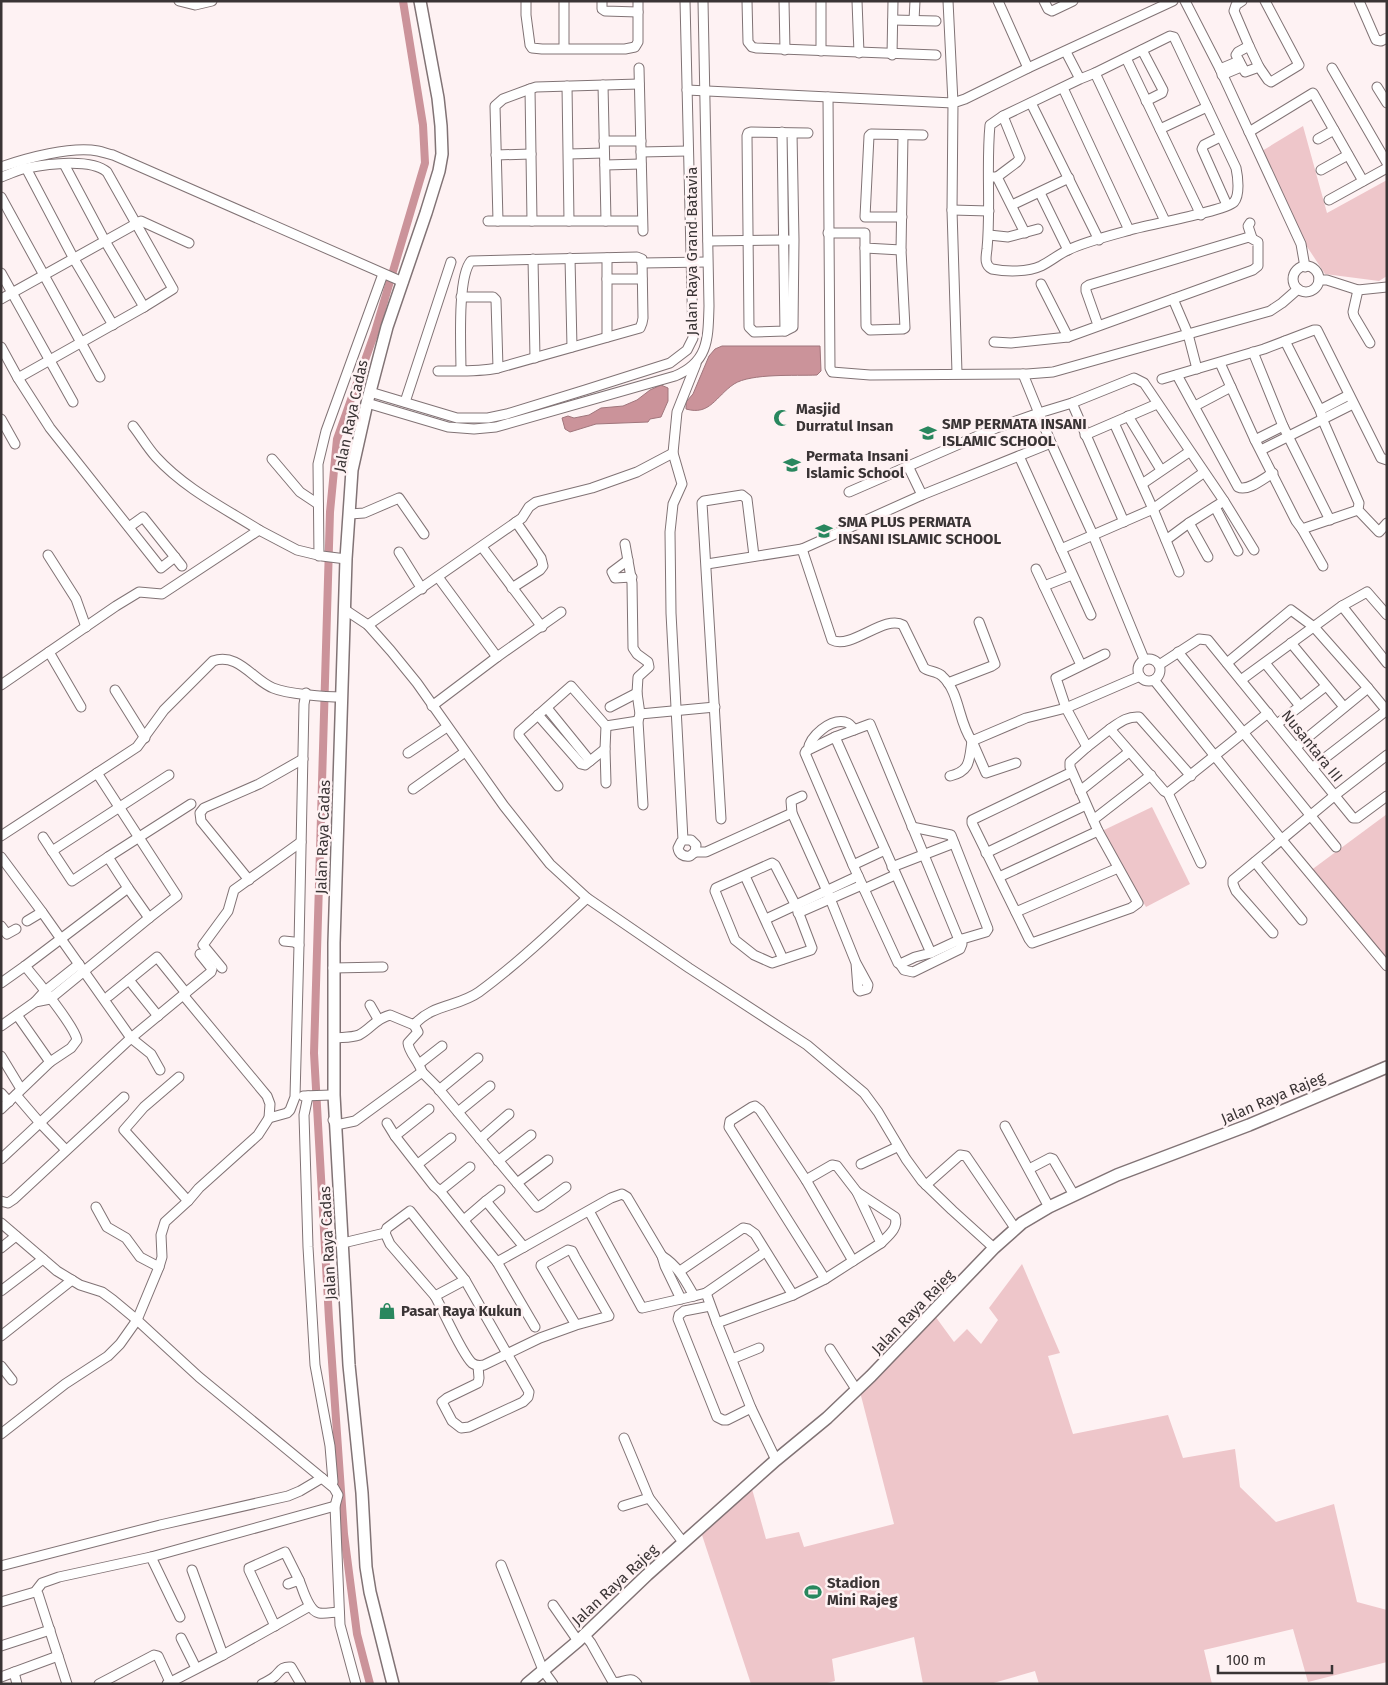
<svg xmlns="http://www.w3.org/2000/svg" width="1388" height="1685" font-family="'Fira Sans',sans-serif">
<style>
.green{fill:#eec6ca}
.water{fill:#cb939a;stroke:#a0767c}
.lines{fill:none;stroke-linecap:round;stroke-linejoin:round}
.canal{stroke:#cb939a;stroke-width:8}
.street-casing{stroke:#817375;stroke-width:11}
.secondary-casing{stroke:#817375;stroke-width:14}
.street{stroke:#fff;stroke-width:9}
.secondary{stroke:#fff;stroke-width:11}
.labels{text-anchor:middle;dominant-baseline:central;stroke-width:5;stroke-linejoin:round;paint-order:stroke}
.street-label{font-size:15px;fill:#3a3435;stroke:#fef2f3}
.poi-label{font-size:15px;font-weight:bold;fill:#3a3435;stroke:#fef2f3;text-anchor:start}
</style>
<rect width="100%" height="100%" fill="#fef2f3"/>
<g class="green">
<polygon points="1303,126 1327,213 1387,180 1387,276 1379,281 1325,274 1304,242 1262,151"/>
<polygon points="1152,807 1190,884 1146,907 1102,831"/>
<polygon points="1387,814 1387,959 1310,871"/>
<polygon points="1022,1264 1060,1353 1048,1356 1073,1434 1168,1415 1183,1458 1235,1449 1240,1487 1276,1522 1334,1504 1357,1602 1387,1610 1387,1662 1308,1682 1293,1629 1204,1650 1212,1684 1039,1684 1035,1671 990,1684 923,1684 914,1637 832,1659 835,1681 823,1684 751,1684 701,1532 752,1489 766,1539 799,1532 804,1547 894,1524 859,1388 935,1316 954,1342 967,1329 981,1344 998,1320 989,1308"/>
</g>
<g class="water">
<path d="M 722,346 L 820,346 L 821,371 L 817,375 C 796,376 751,373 734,384 C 716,396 710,416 686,409 L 686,402 L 693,394 L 709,356 L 715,349 Z"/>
<polygon points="661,385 668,388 668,401 661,417 650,419 648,422 596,424 570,432 565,429 562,418 568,416 574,418 589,415 601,408 623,406 637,400 650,390"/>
</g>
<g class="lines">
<polyline class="canal" points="370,1684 357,1634 344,1534 329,1319 314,1053 330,512 337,439 375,332 425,163 423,125 403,1"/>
<g class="street-casing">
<g id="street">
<polyline points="179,1 195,5 212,1"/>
<polyline points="526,1 526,15 530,45 532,48 542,49 625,49 635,47 638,42 638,1"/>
<polyline points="564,1 564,48"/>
<polyline points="602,1 602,9 605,11 638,12"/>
<polyline points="747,1 748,42 752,47 756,48 936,55"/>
<polyline points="784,1 785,50"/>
<polyline points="821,1 821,51"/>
<polyline points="857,1 859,53"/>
<polyline points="998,1 1028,68"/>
<polyline points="1044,1 1048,9 1052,11 1073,1"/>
<polyline points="1185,1 1220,69 1301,244 1305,267"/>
<polyline points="1242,1 1236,5 1234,11 1249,46 1238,52 1236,55 1245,72 1259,67 1268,80 1271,82 1299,65 1265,1"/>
<polyline points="1359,1 1376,40 1381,41 1387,38"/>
<polyline points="893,20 936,21"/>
<polyline points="914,20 915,1"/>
<polyline points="1249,46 1259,67"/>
<polyline points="1142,50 1163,90 1162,93 1146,101"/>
<path d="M 1066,52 L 1080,79 L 1095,73 L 1170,36 L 1174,37 L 1236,168 C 1238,177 1240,195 1234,202 C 1225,211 1147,225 1130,230 C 1112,235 1084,242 1068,250 C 1059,254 1051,261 1041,266 C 1028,272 1007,272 992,269 C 984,265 986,257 987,249 C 991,208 986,166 990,125 L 1003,116 L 1080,79"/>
<polyline points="892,55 893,1"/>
<polyline points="1126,58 1201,215"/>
<polyline points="639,68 643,231"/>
<polyline points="1332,68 1387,163"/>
<polyline points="1220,69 1239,61"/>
<polyline points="1095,73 1165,221"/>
<polyline points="1222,75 1241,67"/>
<polyline points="603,85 606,221"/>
<polyline points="567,86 569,221"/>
<polyline points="1377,87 1387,103"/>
<polyline points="1063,88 1129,230"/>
<polyline points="687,90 953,103 948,1"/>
<polyline points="828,97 830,368 832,372 870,375 1027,374 1053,372 1270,311 1282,303 1298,289"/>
<polyline points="1031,103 1099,240"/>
<polyline points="1160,129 1207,107"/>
<polyline points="782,132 785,331"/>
<polyline points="1249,132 1313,93 1363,181"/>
<polyline points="792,133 794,240 793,327 785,331 754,332 749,327 747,136 748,133 751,132 808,133"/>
<polyline points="1220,137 1204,145 1202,149 1227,205"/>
<polyline points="1318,139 1334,130"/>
<polyline points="604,141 641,141"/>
<polyline points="641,152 688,151"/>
<polyline points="569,154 604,153"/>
<polyline points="496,155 531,154"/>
<polyline points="605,165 641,164"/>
<path d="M 1,167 C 27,158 71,146 98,151 C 103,152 108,154 113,155 L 403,282"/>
<polyline points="26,168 74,259 113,325"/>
<polyline points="1321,170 1348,155"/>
<path d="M 1,177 C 10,174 19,169 27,168 C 48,164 91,158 107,172 L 173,289 L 144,307"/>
<polyline points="992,177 997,177 1025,233"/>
<polyline points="997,177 1017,162 1020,158 1003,116"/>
<polyline points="1040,193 1068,250"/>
<polyline points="1,197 100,377"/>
<polyline points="1329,200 1387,168"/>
<polyline points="1012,205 1069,178"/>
<polyline points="952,210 989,211"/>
<polyline points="902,217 865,217 869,136 871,134 923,135"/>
<polyline points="488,221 642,221"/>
<polyline points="498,221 495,106 503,99 530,89"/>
<polyline points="532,221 530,89 536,87 639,84"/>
<polyline points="1250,223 1248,226 1252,238"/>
<polyline points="828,233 865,233 865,248 901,250 903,135"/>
<polyline points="989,235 1008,237 1038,229"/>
<polyline points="708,241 788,240"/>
<polyline points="865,248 866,326 870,330 903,329 905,328 901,250"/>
<polyline points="570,258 572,347"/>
<polyline points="607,258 607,337"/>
<polyline points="533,259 535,358"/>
<polyline points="642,263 707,262"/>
<circle cx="1306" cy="279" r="13"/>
<polyline points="1,273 73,402"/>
<polyline points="607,279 642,279"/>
<polyline points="1319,280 1327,280 1358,290 1387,287"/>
<polyline points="1041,284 1068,337"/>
<polyline points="1358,290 1353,312 1354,316 1370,343"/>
<polyline points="461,297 493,297 496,300 498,368"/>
<polyline points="1,299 141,221 189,243"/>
<polyline points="1173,299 1188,334 1197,369"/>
<polyline points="1285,341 1320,410 1349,395"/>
<polyline points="994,342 1011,343 1068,337 1253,270 1258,266 1258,242 1249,237 1089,285 1086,287 1086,291 1098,325"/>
<polyline points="1,347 18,378 50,428 161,568 175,557"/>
<polyline points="1253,352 1283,426 1330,520"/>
<polyline points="1220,363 1255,440 1296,521 1302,529 1358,510"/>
<path d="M 438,371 C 458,371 478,372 498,368 L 640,328 L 642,323 L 643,318 L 642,259 L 637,257 L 471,261 C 457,277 461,348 461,371"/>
<polyline points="957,373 952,210 953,103 965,99 1028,68 1173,1"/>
<polyline points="1023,374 1051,443 1093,535 1144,659"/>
<path d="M 1177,375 L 1238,487 C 1248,492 1264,478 1273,473"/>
<polyline points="18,378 144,307 105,241 64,164"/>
<polyline points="1162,379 1264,349 1314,330 1317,330 1381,458 1387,460"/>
<polyline points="370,392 457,418 488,418 507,414 585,390 670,363 687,350 693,338 685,1"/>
<polyline points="405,402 451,262"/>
<path d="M 367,403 L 448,427 L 474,429 L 496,427 L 675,376 C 709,362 708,338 709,306 L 703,1"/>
<polyline points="1072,403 1124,522"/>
<polyline points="1195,406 1231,387"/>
<polyline points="1320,410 1324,423 1359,503 1358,510 1379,532 1387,523"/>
<polyline points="1128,416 1161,470"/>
<polyline points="1,419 15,444"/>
<polyline points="1114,423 1153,509 1179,572"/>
<path d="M 133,426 C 141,436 147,447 156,457 C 184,488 224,508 259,530"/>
<polyline points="1085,435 1157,404"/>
<polyline points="1255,440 1283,426"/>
<polyline points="1261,450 1353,404"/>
<polyline points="1019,456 1091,615"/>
<polyline points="272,459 300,492 318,504"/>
<polyline points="908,466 922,495"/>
<polyline points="1142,484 1189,452"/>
<polyline points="849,492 996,428 1039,413 1072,403 1134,378 1144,383 1224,501 1189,523 1166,540"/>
<polyline points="1224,501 1254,550"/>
<polyline points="1215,507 1238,551"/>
<polyline points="350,514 364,513 399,498 424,534"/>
<polyline points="1189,523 1208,557"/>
<polyline points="129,527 143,517 182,566"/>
<polyline points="1302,529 1323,566"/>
<polyline points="625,544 632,583 633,648 637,654 648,662 649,667 638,677 637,693 640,714 638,721 643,805"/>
<polyline points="482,547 542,627"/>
<polyline points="802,549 922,495 1051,443"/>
<polyline points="1061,549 1153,509 1203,473"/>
<polyline points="399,552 422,589"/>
<polyline points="48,555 76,599 86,627"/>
<polyline points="319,556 318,464 326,431 383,274"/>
<polyline points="628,560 612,572 615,578 632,577"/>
<path d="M 707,564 L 802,549 L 832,640 C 851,650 885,614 903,625 L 924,668 C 929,672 937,671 942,676 C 960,692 958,722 972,741 L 1026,718 L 1066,708 L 1140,676"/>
<polyline points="1036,569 1081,665"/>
<polyline points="438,577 497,657"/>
<polyline points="1044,586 1072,575"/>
<polyline points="512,588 540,570 543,566 541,558 516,522"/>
<polyline points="1342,606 1367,592 1387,615"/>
<polyline points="344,609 368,625 391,651 417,683 504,806 550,864 587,898 689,968 807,1045 864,1093 878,1112 906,1159 922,1181 952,1210 994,1248"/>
<polyline points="368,625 522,518 529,507 536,502 592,488 637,472 673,453"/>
<polyline points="1291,643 1344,707"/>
<polyline points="49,652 81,707"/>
<polyline points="1178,652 1336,847"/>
<polyline points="1105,654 1056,678 1066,708 1087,747 1110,729 1164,791 1168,793 1268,713"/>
<circle cx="1149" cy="670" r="11"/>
<polyline points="1227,663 1291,610 1314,627 1368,688 1387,711"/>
<polyline points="1265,663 1300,706"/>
<polyline points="1159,665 1199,639 1208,640 1353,818 1357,818 1387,796"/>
<polyline points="1154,680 1282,840 1387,966"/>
<polyline points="1241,680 1342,606 1387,663"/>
<polyline points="948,683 992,666 995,664 979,622"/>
<polyline points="1,685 116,606 139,592 162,594 259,530 297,550 322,556 346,559"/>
<polyline points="115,690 145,738"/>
<polyline points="432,706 497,657 561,612"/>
<polyline points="610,707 637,693"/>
<polyline points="547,708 590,761"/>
<polyline points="640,714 715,707"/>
<polyline points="538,715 581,764 585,765 605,749"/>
<polyline points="1277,724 1326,686"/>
<polyline points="606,726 638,721"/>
<path d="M 1110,729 C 1119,723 1127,716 1139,717 L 1191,776"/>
<polygon points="835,737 931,953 915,957 900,964 898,963 853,865 805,753 806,751"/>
<polyline points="835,737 870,724 959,940"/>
<polyline points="972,741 986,773 1016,763"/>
<polyline points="1296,747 1368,688"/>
<path d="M 808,750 C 810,736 830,719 845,722 C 849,723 852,726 854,730"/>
<polyline points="408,753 447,727"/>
<polyline points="1312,768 1387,710"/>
<polyline points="1072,772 972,820 972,823 1029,939 1032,943 1131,908 1138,903 1098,831 1070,767 1070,762 1087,747"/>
<path d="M 950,776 C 971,771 969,760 972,741"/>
<polyline points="558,786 519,736 519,732 571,686 606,726 605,749 606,783"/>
<polyline points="413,789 465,752"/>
<polyline points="1080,791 1129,752"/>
<polyline points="1168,793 1201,863"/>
<polyline points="802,796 791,801 792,813 827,891 856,963 868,985 867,989 860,991 858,989 856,963"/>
<polyline points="721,819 702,503 704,501 742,495 747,499 754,556"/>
<polyline points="1093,820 1151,775"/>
<polyline points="912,827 951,835 988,929 986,932 959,940 931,953"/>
<path d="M 1,836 L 137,747 L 164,710 L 213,661 C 238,652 253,680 273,688 C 287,694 326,697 342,697"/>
<polyline points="43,837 72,881 108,857"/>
<path d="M 683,840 L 691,840 L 696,845 L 695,852 L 690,856 C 683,857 679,854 678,848 L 681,842 L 683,840 L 671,613 L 670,532 L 673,504 L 682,484 L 673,453 L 677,412 L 696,364"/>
<polyline points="52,851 169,775"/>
<polyline points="695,852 706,852 792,813"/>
<polyline points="986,853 1086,805"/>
<polyline points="1,857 42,912 131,1038 1,1159"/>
<polyline points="1255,862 1302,920"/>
<polygon points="772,863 775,865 796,906 812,948 811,950 772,963 754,955 735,940 715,891 716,888"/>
<polyline points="853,865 885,850"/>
<polyline points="892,867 954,843"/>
<polyline points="745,876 783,959"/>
<polyline points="999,877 1098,831"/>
<polyline points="249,880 201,821 200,813 204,808 259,784 303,759"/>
<polyline points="128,888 108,857 191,804"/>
<polyline points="864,889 895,875"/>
<polyline points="1016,912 1118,868"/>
<polyline points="798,913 862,885"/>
<polyline points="766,919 858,876"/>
<polyline points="27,921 42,912"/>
<polyline points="1,926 7,934 16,929"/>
<polyline points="1273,933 1236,891 1233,884 1233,880 1334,796 1387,755"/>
<polyline points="299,945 304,704 306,693"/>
<polyline points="900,964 904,970 913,972 960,949 962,944 961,939"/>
<polyline points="222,968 203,945 228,911 234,890 301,842"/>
<polyline points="333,968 383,967"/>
<polyline points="129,980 158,1016"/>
<polyline points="1,983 25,966"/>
<polyline points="109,996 157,957 186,993"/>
<polyline points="184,996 267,1096 270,1104 269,1118"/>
<polyline points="35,1002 50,999 149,918"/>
<polyline points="370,1005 378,1019"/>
<polyline points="17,1015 50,1062"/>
<path d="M 414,1025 L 418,1032 L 408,1043 C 409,1053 419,1061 422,1072"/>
<polyline points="1,1026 35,1002 45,991 79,964"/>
<path d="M 334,1038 C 342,1037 351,1038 359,1035 C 371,1029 375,1019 390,1015 L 414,1025 C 432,1004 458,1007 479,992 C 517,964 552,931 587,898"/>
<polyline points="1,1056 21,1089"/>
<polyline points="419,1064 442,1046"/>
<polyline points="160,1070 151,1054 131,1038 211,972 212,969 200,954"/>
<polyline points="179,1077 144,1107 124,1130 188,1201"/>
<polyline points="439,1090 478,1058"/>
<polyline points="1,1093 9,1102"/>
<polyline points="16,1095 40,1123 66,1150"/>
<polyline points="303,1096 331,1095"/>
<polyline points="308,1096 304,1115 308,1247 315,1365 330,1446 333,1482 332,1486"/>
<path d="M 1,1109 L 50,1062 L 71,1048 L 77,1040 C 75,1027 36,979 25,966 L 128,888 L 149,918 L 177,896 L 97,773"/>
<polyline points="429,1109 395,1136 434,1186 440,1191 497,1262 535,1327"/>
<polyline points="458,1112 490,1086"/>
<polyline points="333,1120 336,1125 355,1121 422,1072 437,1087 537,1207 541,1205 566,1187"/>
<polyline points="387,1123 395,1136"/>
<polyline points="1005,1126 1049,1207"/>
<polyline points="480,1139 509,1114"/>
<polyline points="498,1161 531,1135"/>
<polyline points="418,1164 451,1138"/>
<polyline points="861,1164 897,1147"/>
<polyline points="1029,1169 1050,1158 1053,1159 1074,1195"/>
<polyline points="517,1183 548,1160"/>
<polyline points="926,1185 960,1155 966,1156 1015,1228"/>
<polyline points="440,1191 470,1167"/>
<path d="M 857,1192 L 895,1217 C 899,1228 888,1236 881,1243"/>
<polyline points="1,1201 8,1203 14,1199 124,1097"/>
<polyline points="486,1201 500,1190"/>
<polyline points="96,1207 107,1227 126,1238 140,1257 159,1267"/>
<polyline points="589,1211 642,1308 694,1296"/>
<polyline points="464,1220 486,1201 524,1247 611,1198 622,1194 627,1197 662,1256 665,1266 681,1299"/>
<polyline points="1,1223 57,1271 80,1285 102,1292 113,1300 137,1320 199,1377 334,1488 338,1495 335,1506 340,1625 356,1684"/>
<polyline points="343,1243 385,1233"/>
<polyline points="1,1248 16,1236"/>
<path d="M 662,1256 C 678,1266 685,1280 694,1296 L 706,1293 L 717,1323"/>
<polyline points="497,1262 524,1247"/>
<polyline points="680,1271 743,1228 748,1229 755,1234 793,1295"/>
<polyline points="825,1279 729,1127 730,1121 752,1107 755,1106 760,1110 806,1180 853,1261"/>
<path d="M 465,1280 L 435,1296 C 443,1310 462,1354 472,1363 C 476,1366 479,1366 484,1365 L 540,1338 L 576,1325 L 609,1316 L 575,1257 L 572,1251 L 568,1250 L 541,1265 L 541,1266 L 576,1325"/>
<polyline points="1,1291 43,1259"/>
<polyline points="706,1293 765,1252"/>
<polyline points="435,1296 390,1244 385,1233 387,1228 410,1211 465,1280 529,1392 528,1397 523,1402 469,1427 461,1428 452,1421 442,1402 447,1398 478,1383 479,1378 478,1366"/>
<polyline points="710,1306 684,1311 679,1315 678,1319 717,1417 723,1420 727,1420 751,1408"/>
<polyline points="1,1336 72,1280"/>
<polyline points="830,1349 856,1389"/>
<polyline points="732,1359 759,1348"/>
<polyline points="1,1366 12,1380"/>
<polyline points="1,1434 65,1384 108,1356 120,1344 137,1320 159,1267 162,1257 161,1235 165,1222 188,1201 199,1188 258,1135 269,1118 287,1113 290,1110 295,1097 299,945 294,942 284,941"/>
<polyline points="624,1438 649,1498 683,1542"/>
<polyline points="776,1460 751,1408 717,1323 793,1295 825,1279 881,1243 857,1192 837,1166 832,1165 806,1180"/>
<polyline points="623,1506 649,1498"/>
<polyline points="151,1557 180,1617"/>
<polyline points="501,1565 543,1670 553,1684"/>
<polyline points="1,1566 160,1525 288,1496 300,1491 322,1478"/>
<path d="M 288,1584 L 299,1580 C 303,1589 308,1611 319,1613 C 325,1614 333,1612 339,1612"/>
<polyline points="35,1592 38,1594 67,1684"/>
<polyline points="1,1602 35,1592 42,1583 59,1577 151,1557 335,1506"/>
<polyline points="553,1605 578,1641"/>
<polyline points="275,1626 249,1570 249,1568 285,1552 299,1580"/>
<path d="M 584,1634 L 591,1643 L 613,1682 C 622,1685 630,1674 637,1684"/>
<polyline points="181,1638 196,1668"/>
<polyline points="1,1646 50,1630"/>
<polyline points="223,1655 310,1606"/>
<polyline points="14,1672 17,1684"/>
<polyline points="1,1677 58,1656"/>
<polyline points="99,1684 154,1655 158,1656 170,1682"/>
<polyline points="167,1684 223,1655 192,1570"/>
<path d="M 262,1684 C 266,1682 270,1680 274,1677 C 280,1672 281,1666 291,1667 L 301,1684"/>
</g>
</g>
<g class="secondary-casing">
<g id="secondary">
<polyline points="393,1684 370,1592 366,1567 362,1493 349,1365 334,1095 334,943 346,559 352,470 367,403 387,327 426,213 439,171 442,154 441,126 438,98 420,1"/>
<polyline points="527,1684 578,1641 647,1575 776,1460 827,1418 871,1376 994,1248 1022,1223 1049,1207 1117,1175 1249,1125 1387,1067"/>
</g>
</g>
<use href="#street" class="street"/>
<use href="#secondary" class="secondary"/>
</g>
<defs>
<g id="mosque-bare" transform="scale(1.35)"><path d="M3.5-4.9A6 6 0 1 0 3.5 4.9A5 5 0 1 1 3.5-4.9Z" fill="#29875e" stroke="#fef2f3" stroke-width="2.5" paint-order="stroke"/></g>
<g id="school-bare" transform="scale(1.35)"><path d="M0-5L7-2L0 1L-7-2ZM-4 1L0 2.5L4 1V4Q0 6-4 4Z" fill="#29875e" stroke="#fef2f3" stroke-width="2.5" paint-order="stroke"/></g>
<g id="shop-bare" transform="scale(1.35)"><path d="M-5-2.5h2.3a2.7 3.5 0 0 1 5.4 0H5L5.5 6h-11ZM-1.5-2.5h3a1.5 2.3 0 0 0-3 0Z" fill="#29875e" stroke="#fef2f3" stroke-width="2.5" paint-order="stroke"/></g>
<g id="stadium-bare" transform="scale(1.35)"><path d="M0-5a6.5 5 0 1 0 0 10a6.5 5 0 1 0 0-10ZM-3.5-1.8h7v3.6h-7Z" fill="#29875e" stroke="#fef2f3" stroke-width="2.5" paint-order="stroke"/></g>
</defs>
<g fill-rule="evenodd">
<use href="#mosque-bare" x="782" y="418"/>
<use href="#school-bare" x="928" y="433"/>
<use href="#school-bare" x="792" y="465"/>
<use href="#school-bare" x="824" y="531"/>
<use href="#shop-bare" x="387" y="1311"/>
<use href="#stadium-bare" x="813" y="1592"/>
</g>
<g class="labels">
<g class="street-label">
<text transform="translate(692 251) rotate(-90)">Jalan Raya Grand Batavia</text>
<text transform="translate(351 416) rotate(-78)">Jalan Raya Cadas</text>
<text transform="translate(1312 746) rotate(51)">Nusantara III</text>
<text transform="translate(323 837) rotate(-88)">Jalan Raya Cadas</text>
<text transform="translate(1273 1098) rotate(-23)">Jalan Raya Rajeg</text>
<text transform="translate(328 1243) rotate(-93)">Jalan Raya Cadas</text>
<text transform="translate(913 1312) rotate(-46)">Jalan Raya Rajeg</text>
<text transform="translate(615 1585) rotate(-43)">Jalan Raya Rajeg</text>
</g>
<g class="poi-label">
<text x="796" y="409">Masjid<tspan x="796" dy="17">Durratul Insan</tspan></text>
<text x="942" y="424">SMP PERMATA INSANI<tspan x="942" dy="17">ISLAMIC SCHOOL</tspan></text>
<text x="806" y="456">Permata Insani<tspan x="806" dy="17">Islamic School</tspan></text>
<text x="838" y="522">SMA PLUS PERMATA<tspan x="838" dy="17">INSANI ISLAMIC SCHOOL</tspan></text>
<text x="401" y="1311">Pasar Raya Kukun</text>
<text x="827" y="1583">Stadion<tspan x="827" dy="17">Mini Rajeg</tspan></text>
</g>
</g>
<rect width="1388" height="1685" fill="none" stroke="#3a3435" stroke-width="5"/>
<path d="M1218 1665v8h114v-8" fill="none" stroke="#3a3435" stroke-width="2.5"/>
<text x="1226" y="1665" font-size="15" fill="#3a3435" stroke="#fef2f3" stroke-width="4" paint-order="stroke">100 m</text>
</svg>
